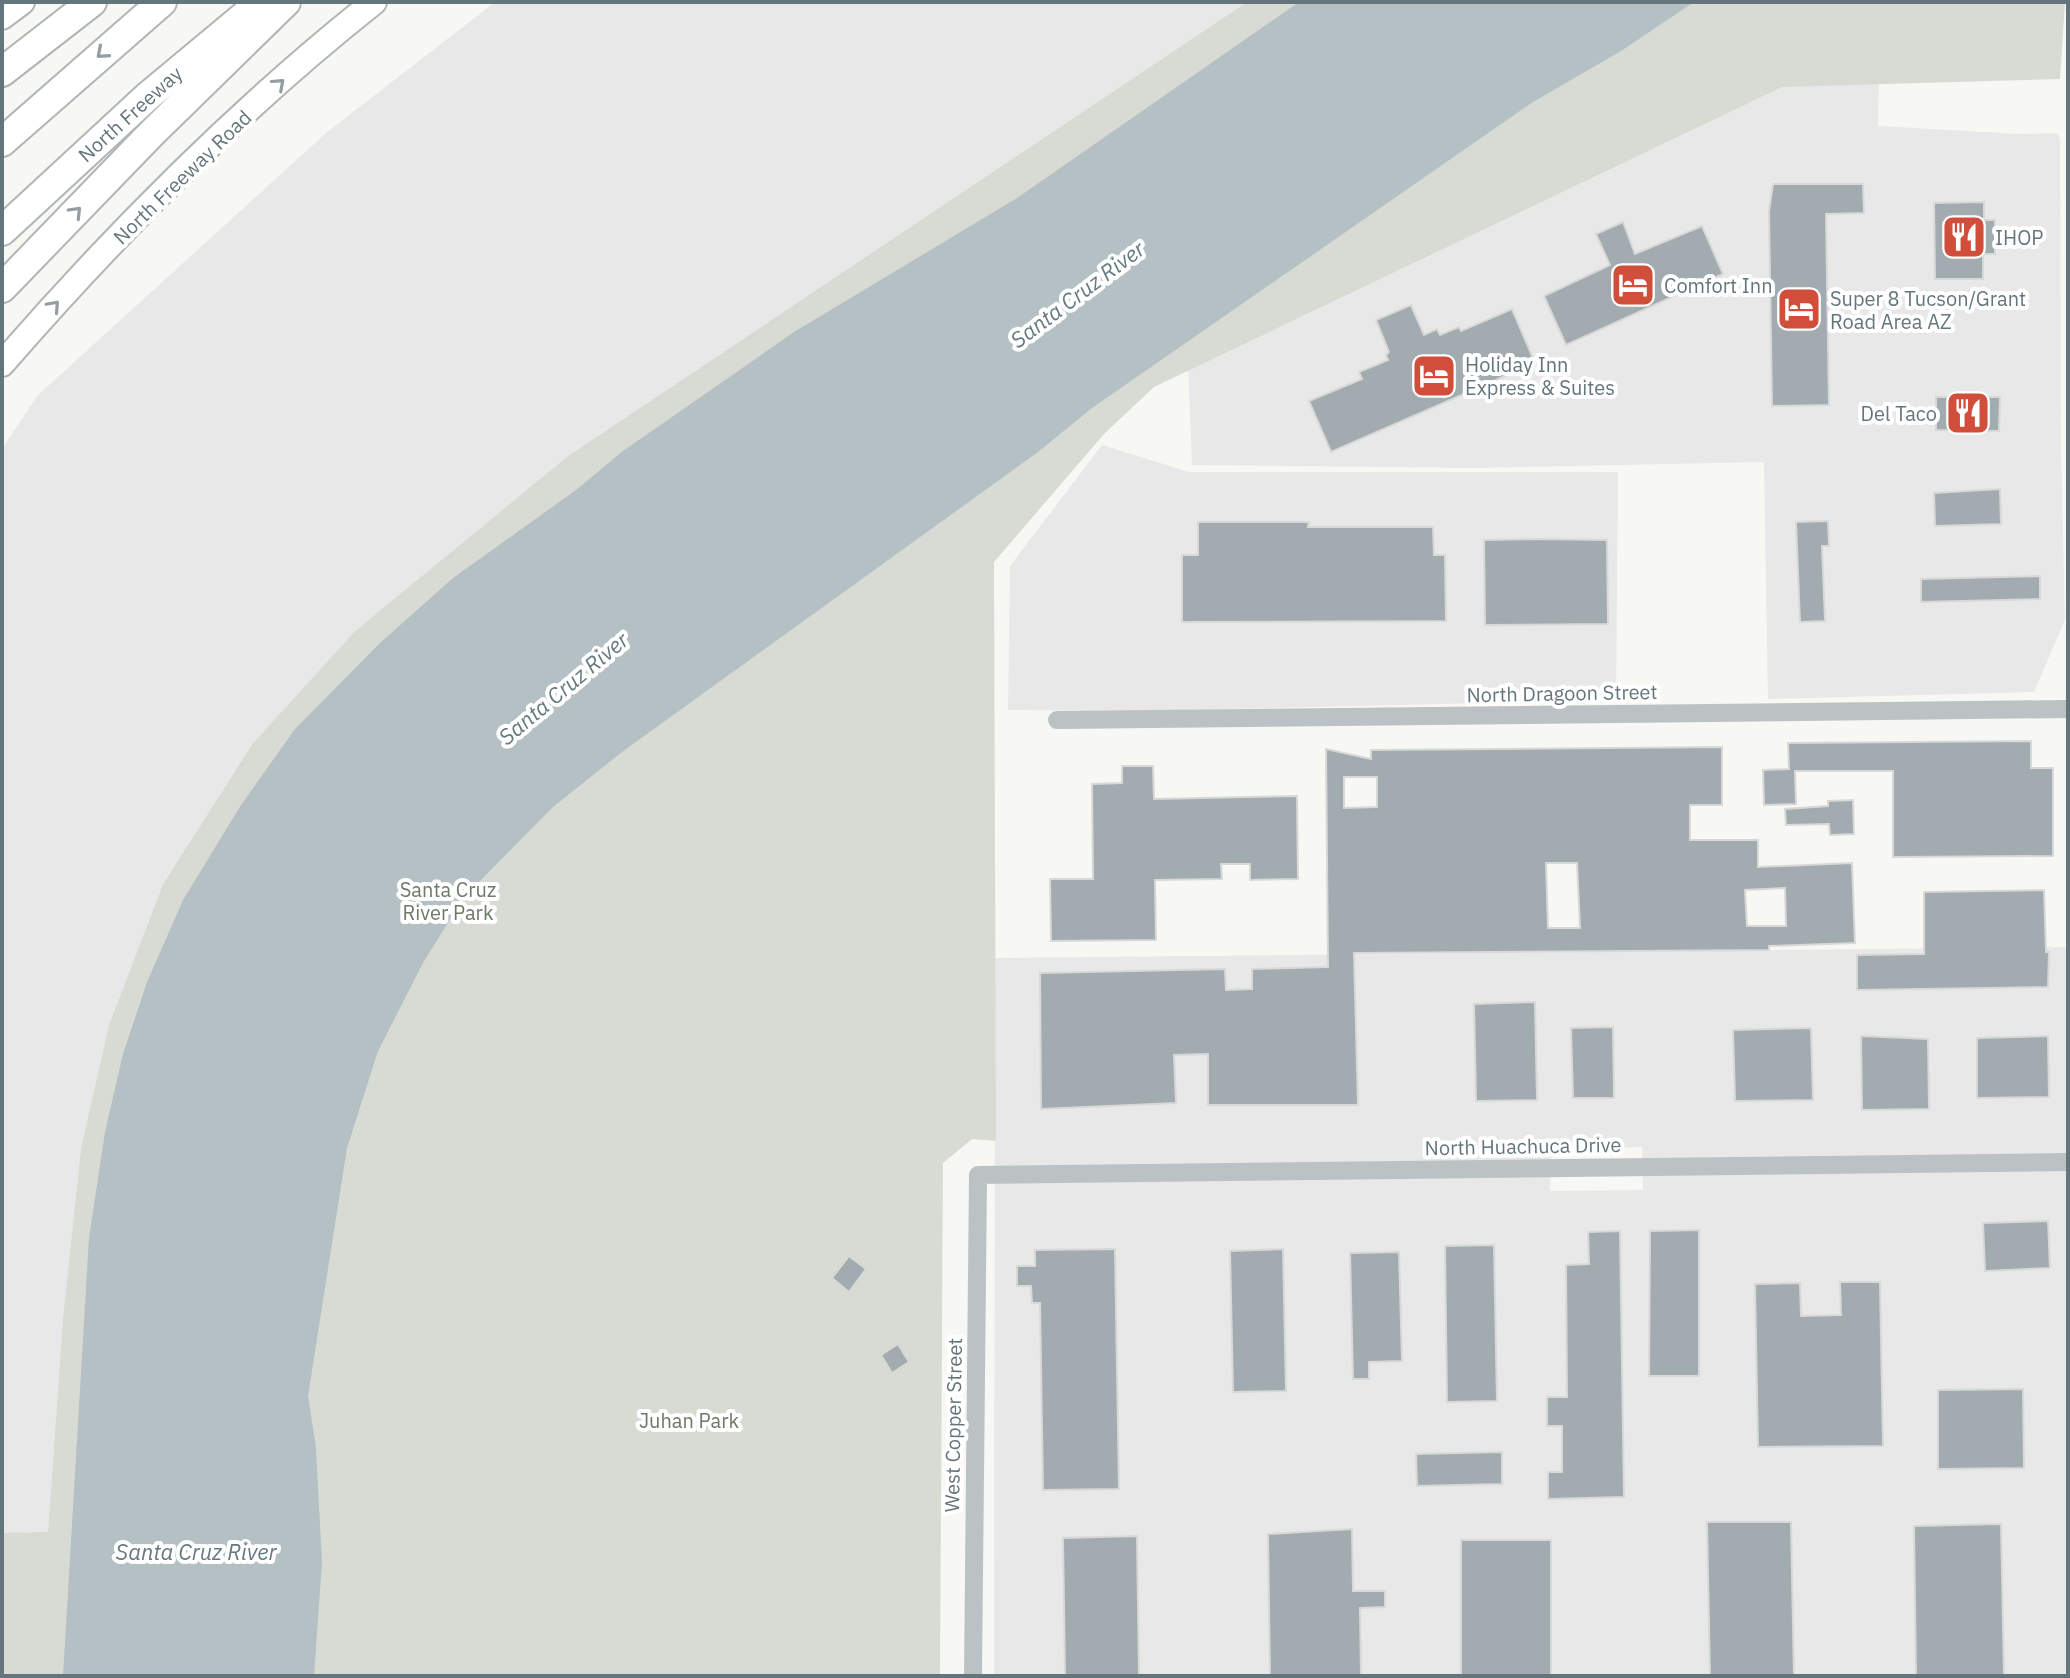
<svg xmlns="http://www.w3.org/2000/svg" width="2070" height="1678" font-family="'IBM Plex Sans',sans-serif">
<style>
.built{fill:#e8e8e8;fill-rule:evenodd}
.green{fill:#d7dbd4}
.water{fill:#b4c0c3}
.building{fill:#a2abaf;stroke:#d8d8d7;stroke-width:2;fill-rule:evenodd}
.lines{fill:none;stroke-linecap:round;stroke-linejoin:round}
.major-casing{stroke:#b0b6b8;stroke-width:28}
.highway-casing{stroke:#b0b5b7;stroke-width:32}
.minor{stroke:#bcc1c4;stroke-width:18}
.major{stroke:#fff;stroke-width:24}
.highway{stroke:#fff;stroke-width:28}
.oneway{stroke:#939ea3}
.labels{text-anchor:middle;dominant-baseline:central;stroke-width:8;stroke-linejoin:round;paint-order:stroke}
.street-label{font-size:20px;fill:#65757c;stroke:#fff}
.poi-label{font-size:20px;fill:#65757c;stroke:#fff;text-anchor:start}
.park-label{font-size:20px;fill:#6d7a67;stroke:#fff}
.water-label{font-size:22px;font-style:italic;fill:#657a7e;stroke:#fff}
</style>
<rect width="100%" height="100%" fill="#f7f7f4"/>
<g class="built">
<polygon points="495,2 1247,2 568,456 355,631 253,743 163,884 109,1025 81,1148 63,1318 48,1533 2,1533 2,449 37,396 326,133"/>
<polygon points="1879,76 1878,126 2019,134 2057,133 2060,139 2061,449 2065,620 2034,692 1768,699 1764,462 1472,468 1192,465 1188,362 1782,79"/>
<polygon points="1102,445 1189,472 1618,472 1616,700 1140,711 1008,710 1010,566"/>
<path d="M 2068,947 L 2068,1676 L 994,1676 L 995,958 ZM 1642,1147 L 1643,1190 L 1550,1191 L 1551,1149 Z"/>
</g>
<polygon class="green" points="1247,2 2065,2 2060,79 1782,87 1154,387 1104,434 994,562 996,1141 972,1139 943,1163 940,1676 2,1676 2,1533 48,1532 63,1318 81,1148 109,1025 163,884 253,743 355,631 568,456"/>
<polygon class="water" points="1299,2 1694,2 1621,51 1533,102 1092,408 1038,452 622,752 553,807 480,881 454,913 423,963 378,1051 347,1148 308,1396 316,1448 322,1563 314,1676 63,1676 89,1238 105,1132 123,1054 147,982 183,900 241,805 295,729 380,643 453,578 576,490 623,451 794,332 1017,198"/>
<g class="building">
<polygon points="1773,184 1863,184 1864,213 1826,214 1829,405 1772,406 1769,211"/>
<polygon points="1984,202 1984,220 1995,220 1995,254 1983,254 1983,279 1935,279 1934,203"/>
<polygon points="1623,222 1635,254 1702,226 1723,274 1566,345 1544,296 1610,265 1596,234"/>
<polygon points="1411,305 1424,335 1437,329 1440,335 1459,327 1461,331 1512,309 1535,363 1331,452 1309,401 1362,379 1359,372 1388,360 1386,355 1389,352 1376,320"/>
<polygon points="1936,397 2000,397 1999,431 1936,430"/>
<polygon points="2000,489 2001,524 1935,526 1934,493"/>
<polygon points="1828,521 1829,546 1822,546 1825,621 1800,622 1796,522"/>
<polygon points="1198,522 1309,522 1308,527 1433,527 1434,555 1445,555 1446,621 1182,622 1182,555 1198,555"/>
<polygon points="1538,539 1607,540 1608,624 1485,625 1484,540"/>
<polygon points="2040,576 2040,599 1921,602 1921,579"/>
<polygon points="2031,741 2031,768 2053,768 2053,856 1893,857 1893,771 1795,771 1796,804 1764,805 1763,770 1789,769 1788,743"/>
<path d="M 1722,747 L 1722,805 L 1690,805 L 1690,840 L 1758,840 L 1758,867 L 1852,863 L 1855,943 L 1769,946 L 1769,950 L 1354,953 L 1358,1105 L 1208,1105 L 1208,1054 L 1174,1055 L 1176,1103 L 1041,1109 L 1040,973 L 1225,969 L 1226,990 L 1252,989 L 1252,969 L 1328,967 L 1326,749 L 1371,759 L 1371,750 ZM 1344,777 L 1377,777 L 1377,807 L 1344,808 ZM 1546,863 L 1577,863 L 1580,928 L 1548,928 ZM 1785,888 L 1786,926 L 1747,926 L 1745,890 Z"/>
<polygon points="1122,766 1153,766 1154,799 1297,796 1298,879 1250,880 1250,864 1221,864 1222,879 1155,880 1156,940 1051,941 1050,879 1093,879 1092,784 1122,783"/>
<polygon points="1853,800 1854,834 1830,835 1829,824 1786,825 1785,809 1828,806 1828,801"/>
<polygon points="2044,890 2046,952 2049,952 2048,987 1857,990 1857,955 1924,954 1924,892"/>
<polygon points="1535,1002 1537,1100 1476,1101 1474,1004"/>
<polygon points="1613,1027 1614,1098 1573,1098 1571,1028"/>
<polygon points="1811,1028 1813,1100 1735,1101 1733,1030"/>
<polygon points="1861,1036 1928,1039 1929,1109 1862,1110"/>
<polygon points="2048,1036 2049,1097 1977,1098 1977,1038"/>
<polygon points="2048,1221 2050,1268 1985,1271 1983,1223"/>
<polygon points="1699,1230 1699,1376 1649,1376 1650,1231"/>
<polygon points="1620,1231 1624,1497 1548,1499 1548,1472 1562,1472 1562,1426 1547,1426 1547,1397 1567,1397 1566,1265 1589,1264 1588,1232"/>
<polygon points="1494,1245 1497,1401 1447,1402 1445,1246"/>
<polygon points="1115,1249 1119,1489 1043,1490 1040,1303 1032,1303 1031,1286 1017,1286 1017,1266 1035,1266 1035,1250"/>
<polygon points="1283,1249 1286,1391 1233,1392 1230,1251"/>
<polygon points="1399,1252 1402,1361 1369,1362 1369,1379 1353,1379 1350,1253"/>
<polygon points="849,1256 866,1269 849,1292 832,1278"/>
<polygon points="1840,1282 1880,1282 1883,1446 1758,1447 1755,1284 1800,1283 1801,1316 1841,1315"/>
<polygon points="898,1344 909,1362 892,1373 881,1355"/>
<polygon points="2023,1389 2024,1468 1938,1469 1938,1390"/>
<polygon points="1502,1452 1502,1484 1417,1486 1416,1454"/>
<polygon points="1707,1522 1791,1522 1794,1676 1710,1676"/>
<polygon points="2001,1524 2004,1676 1916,1676 1914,1526"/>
<polygon points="1352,1529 1353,1591 1385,1591 1385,1607 1360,1608 1361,1676 1270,1676 1268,1534"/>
<polygon points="1137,1536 1139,1676 1065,1676 1063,1538"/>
<rect x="1461" y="1540" width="90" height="136"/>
</g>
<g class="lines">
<g class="major-casing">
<g id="major">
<polyline points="2,17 22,2"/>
<path d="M 2,364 C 115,234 239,109 374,2"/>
</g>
</g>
<g class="highway-casing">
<g id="highway">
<polyline points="2,72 92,2"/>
<polyline points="2,142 162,2"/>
<polyline points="2,231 148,96 261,2"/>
<polyline points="2,288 151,134 286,2"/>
</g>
</g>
<g class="minor">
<polyline points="1057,720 2068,709"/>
<polyline points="973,1676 978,1175 2068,1162"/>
</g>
<use href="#major" class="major"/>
<use href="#highway" class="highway"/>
</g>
<defs><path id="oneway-chevron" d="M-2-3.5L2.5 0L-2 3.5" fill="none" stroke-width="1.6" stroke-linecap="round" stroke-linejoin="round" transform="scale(2)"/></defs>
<g class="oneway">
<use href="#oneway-chevron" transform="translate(102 53) rotate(139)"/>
<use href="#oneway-chevron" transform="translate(279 84) rotate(-42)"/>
<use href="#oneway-chevron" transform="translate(76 212) rotate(-46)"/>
<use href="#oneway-chevron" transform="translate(54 306) rotate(-48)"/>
</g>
<defs>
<g id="restaurant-square" transform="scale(2.3)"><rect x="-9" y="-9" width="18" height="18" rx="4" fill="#d14e3a" stroke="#fff"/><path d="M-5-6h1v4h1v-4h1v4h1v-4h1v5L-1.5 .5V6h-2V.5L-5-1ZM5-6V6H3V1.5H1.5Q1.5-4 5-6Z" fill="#fff"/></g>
<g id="hotel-square" transform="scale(2.3)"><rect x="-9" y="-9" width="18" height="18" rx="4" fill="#d14e3a" stroke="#fff"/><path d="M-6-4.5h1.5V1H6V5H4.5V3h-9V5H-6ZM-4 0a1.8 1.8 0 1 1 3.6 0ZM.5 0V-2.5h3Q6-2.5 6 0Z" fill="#fff"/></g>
</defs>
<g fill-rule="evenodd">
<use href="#restaurant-square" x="1964" y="237"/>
<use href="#hotel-square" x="1633" y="285"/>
<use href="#hotel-square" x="1799" y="309"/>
<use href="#hotel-square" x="1434" y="376"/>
<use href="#restaurant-square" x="1968" y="413"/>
</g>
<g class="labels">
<g class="street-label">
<text transform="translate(130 114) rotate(-42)">North Freeway</text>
<text transform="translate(182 177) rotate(-44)">North Freeway Road</text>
<text transform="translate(1562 693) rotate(-1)">North Dragoon Street</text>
<text transform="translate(1523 1146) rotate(-1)">North Huachuca Drive</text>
<text transform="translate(953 1425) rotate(-89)">West Copper Street</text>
</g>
<g class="poi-label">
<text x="1995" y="237">IHOP</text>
<text x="1664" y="285">Comfort Inn</text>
<text x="1830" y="298">Super 8 Tucson/Grant<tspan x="1830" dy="23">Road Area AZ</tspan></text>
<text x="1465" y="364">Holiday Inn<tspan x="1465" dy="23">Express &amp; Suites</tspan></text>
<text x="1937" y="413" text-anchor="end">Del Taco</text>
</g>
<g class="park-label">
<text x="448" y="889">Santa Cruz<tspan x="448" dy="23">River Park</tspan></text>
<text x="689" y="1420">Juhan Park</text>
</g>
<g class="water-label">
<text transform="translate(1077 294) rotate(-37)">Santa Cruz River</text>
<text transform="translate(563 688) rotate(-40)">Santa Cruz River</text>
<text x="196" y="1551">Santa Cruz River</text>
</g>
</g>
<rect width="2070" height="1678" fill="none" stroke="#65757c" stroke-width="8"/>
</svg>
